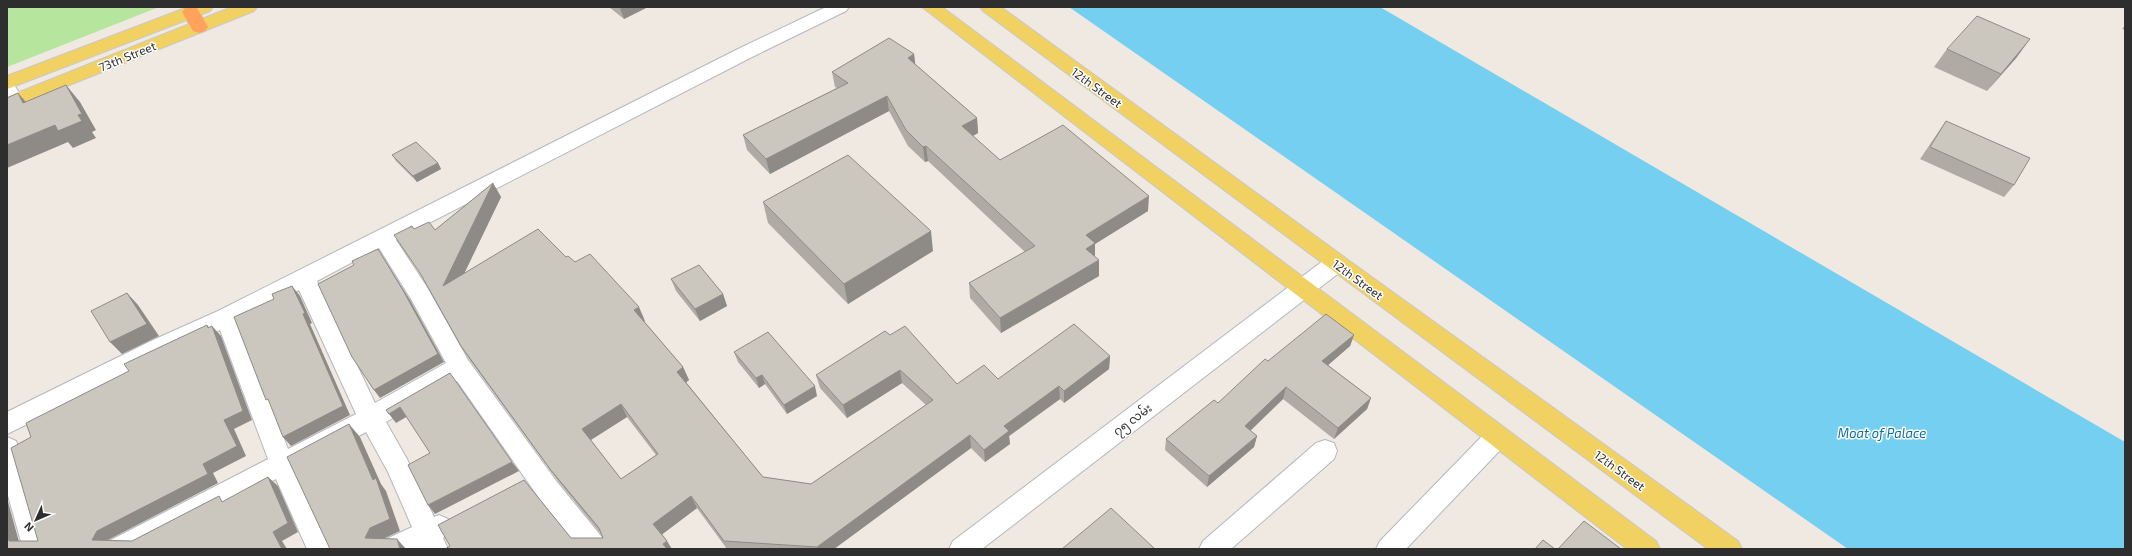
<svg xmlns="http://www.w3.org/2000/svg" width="2132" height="556" font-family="'Exo 2','Noto Sans Myanmar',sans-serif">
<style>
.green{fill:#b6e59e}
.water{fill:#75cff0}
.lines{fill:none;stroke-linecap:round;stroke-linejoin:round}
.minor-casing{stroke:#b4b7c1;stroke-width:2}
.major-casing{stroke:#c9c9c9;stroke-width:2}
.highway-casing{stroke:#c9c9c9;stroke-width:2}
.minor{fill:#fff;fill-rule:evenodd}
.major{fill:#f2d163;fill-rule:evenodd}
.highway{fill:#ffa35c;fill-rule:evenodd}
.wall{fill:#afaba4;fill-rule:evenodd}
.shaded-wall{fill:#8e8b86}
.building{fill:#cbc7bf;stroke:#8e8b86;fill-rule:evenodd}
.labels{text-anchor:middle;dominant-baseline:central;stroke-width:3;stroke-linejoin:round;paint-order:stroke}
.street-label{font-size:12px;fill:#2e2e2e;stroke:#fff}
.water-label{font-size:13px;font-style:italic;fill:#0d6fa3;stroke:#fff}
</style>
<rect width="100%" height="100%" fill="#efe9e1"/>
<polygon class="green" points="7,7 159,7 7,67"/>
<polygon class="water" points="1069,7 1380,7 2125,442 2125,549 1848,549"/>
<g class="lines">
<g class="minor-casing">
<g id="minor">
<path d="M 826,7 L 849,7 L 846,11 L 752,57 L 396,240 L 427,287 L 468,360 L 557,482 L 605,541 L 609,549 L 580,549 L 539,498 L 457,381 L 386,422 L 407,459 L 434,517 L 439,515 L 448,519 L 452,527 L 448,535 L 443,538 L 448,549 L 378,549 L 382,541 L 412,527 L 388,472 L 366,432 L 297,469 L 333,549 L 307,549 L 276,479 L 143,549 L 105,549 L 109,541 L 268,459 L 220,330 L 7,434 L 7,412 L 153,340 L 218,311 L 738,49 ZM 379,248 L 411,299 L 446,363 L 375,403 L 317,281 ZM 299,290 L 356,414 L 288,449 L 239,321 Z"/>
<polygon points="7,83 14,85 25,101 22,106 15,107 7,104"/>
<polygon points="1336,255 1344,257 1347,263 1344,269 982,549 949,549 953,541 1328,257"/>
<polygon points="1497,427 1506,430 1509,437 1506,444 1406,549 1376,549 1380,541 1488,430"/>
<polygon points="7,437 16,441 19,448 49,549 23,549 7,492"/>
<polygon points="1325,440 1334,443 1337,451 1334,459 1231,549 1199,549 1203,541 1316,443"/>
</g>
</g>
<g class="major-casing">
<g id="major">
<polygon points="188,7 213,7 210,11 7,89 7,76"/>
<polygon points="232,7 257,7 254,11 7,110 7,97"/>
<polygon points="922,7 942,7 1656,541 1660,549 1627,549"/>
<polygon points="980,7 1001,7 1344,257 1738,541 1742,549 1708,549 983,11"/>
</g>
</g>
<g class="highway-casing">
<polygon id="highway" points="193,7 197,8 208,27 205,31 199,33 193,31 182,12 185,8"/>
</g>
<use href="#minor" class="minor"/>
<use href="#major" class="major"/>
<use href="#highway" class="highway"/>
</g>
<g class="wall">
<polygon points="609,7 648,7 624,19"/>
<polygon points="2125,25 2125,30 2122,29"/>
<polygon points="1947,49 2017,57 1987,91 1934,67"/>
<polygon points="914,54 915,64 977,118 978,133 973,136 1000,160 1148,211 1095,244 1095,257 1099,260 1099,276 1001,333 970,298 969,283 1025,252 928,161 925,162 908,146 889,111 770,174 747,150 743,135 837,88 835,87 832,72"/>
<polygon points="1946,121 2014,185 2004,197 1920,159 1937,134"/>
<polygon points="392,155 438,163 441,169 417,182 396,161"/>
<path d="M 493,183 L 501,197 L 464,273 L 566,257 L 575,262 L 645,321 L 644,321 L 683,367 L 689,380 L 686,382 L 763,477 L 811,484 L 926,405 L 902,383 L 847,418 L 820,388 L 816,375 L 890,335 L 957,384 L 998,379 L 1110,356 L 1109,369 L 1064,403 L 1060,399 L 1009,436 L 1010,444 L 985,462 L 971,448 L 834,549 L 727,549 L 697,508 L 662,534 L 667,541 L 571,538 L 603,538 L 601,534 L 558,481 L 469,359 L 461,346 L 414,229 L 435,230 ZM 627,417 L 656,455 L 621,479 L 591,440 Z"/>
<polygon points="763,202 933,251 848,304 768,223"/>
<polygon points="671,279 723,294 727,306 700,321 676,291"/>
<polygon points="1354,335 1350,346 1328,365 1371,398 1367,409 1334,439 1283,399 1250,430 1257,436 1254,447 1207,487 1165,450 1166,439 1218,403 1268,361"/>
<polygon points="734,352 817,396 787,414 765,384 759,388 738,362"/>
</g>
<g class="shaded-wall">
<polygon points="621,7 648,7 624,19 620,8"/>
<polygon points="2030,39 2017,57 1987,91 2001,74"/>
<polygon points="914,54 916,70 908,58"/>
<polygon points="66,85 80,102 96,130 92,132 96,138 73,148 68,142 7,168 7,145 78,115"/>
<polygon points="18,93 33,110 23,103"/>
<polygon points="887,96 889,111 770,174 766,159"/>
<polygon points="977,118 978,133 963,141 962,126"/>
<polygon points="926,146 928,161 925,162 923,147"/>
<polygon points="438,163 441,169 417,182 413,176"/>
<polygon points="493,183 501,197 452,299 443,286"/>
<polygon points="1149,196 1148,211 1095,244 1095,259 1086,250 1086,235"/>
<polygon points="931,231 933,251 848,304 844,284"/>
<polygon points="378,249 410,300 444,362 380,398 374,390"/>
<polygon points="1099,260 1099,276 1001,333 1000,318"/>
<polygon points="292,286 300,296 312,323 310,324 350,415 291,446 283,437 303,314"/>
<polygon points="127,293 138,305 159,336 122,354 110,342"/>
<polygon points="723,294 727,306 700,321 695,309"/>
<polygon points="639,307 645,321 640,324 634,310"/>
<polygon points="207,325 214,333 212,326 221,336 252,420 234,429 246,456 213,473 218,483 108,540 104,549 92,540 97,531 203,464 208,328"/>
<polygon points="1354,335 1350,346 1319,373 1322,361"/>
<polygon points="1110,356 1109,369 1064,403 1064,391"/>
<polygon points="683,367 689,380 683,385 677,372"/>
<polygon points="900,370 902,383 847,418 843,405"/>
<polygon points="762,375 765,384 759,388 756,378"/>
<polygon points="815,386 817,396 787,414 784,405"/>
<polygon points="1059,386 1060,399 1009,436 1010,444 985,462 984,450 1004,426"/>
<polygon points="1286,387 1283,399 1243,438 1245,426"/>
<polygon points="1371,398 1367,409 1334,439 1338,428"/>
<polygon points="621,404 627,417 589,441 582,429"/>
<polygon points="400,407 408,416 396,423 389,414"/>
<polygon points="349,424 360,437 381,484 386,491 400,531 381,540 365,538 373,480"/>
<polygon points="970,435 971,448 834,549 818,549 817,547"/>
<polygon points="1257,436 1254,447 1207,487 1209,476"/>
<polygon points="512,462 519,471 435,514 428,505"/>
<polygon points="268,477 278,486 298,532 282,541 287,549 282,549 273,532"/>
<polygon points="691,496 697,508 660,536 653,524"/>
<polygon points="7,498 21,549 9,541 7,535"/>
<polygon points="397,539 406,549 400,549"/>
<polygon points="667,541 672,549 666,549 663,544"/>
</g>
<g class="building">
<polygon points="1977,16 2030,39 2001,74 1947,49"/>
<polygon points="889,38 914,54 908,58 977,118 962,126 1000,160 1063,125 1149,196 1086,235 1095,243 1086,249 1099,260 1000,318 969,283 1035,246 926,146 923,147 906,130 887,96 766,159 743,135 848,83 832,72"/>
<polygon points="66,85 82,114 78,115 82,121 58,131 55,125 7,145 7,98 18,93 23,103"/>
<polygon points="1946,121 2030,158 2014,185 1930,147"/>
<polygon points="416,142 438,163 413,176 392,155"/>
<polygon points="848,155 931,231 844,284 763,202"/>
<path d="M 493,183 L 443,286 L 538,229 L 566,257 L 568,256 L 575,262 L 590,254 L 639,307 L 634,310 L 683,367 L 677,372 L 763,477 L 811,484 L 933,400 L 900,370 L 843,405 L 816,375 L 885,331 L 890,335 L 905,326 L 957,384 L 984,365 L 998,379 L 1074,324 L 1110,356 L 1064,391 L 1059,386 L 1004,426 L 1009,431 L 984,450 L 970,435 L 817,547 L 724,541 L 691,496 L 653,524 L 667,541 L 663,544 L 667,549 L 445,549 L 450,546 L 438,525 L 524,480 L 571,538 L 603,538 L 599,528 L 550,469 L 461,346 L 420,273 L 394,235 L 412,226 L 414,229 L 429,222 L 435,230 ZM 621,404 L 658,454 L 621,479 L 582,429 Z"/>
<polygon points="378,249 404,292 438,354 374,390 352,357 318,284 354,265 352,261"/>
<polygon points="699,265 723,294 695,309 671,279"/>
<polygon points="292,286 305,313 303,314 343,406 283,437 268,399 266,400 234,317 274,299 272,294"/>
<polygon points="127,293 147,324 110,342 91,311"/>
<polygon points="1326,314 1354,335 1322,361 1371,398 1338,428 1286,387 1245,426 1257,436 1209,476 1166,439 1214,400 1218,403 1265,359 1268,361"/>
<polygon points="207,325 208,328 212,326 243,411 224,420 237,446 203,464 208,474 97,531 92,540 132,541 219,496 222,502 268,477 288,523 273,532 282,549 7,549 7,535 9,541 38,541 11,448 31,437 26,423 129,371 124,364"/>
<polygon points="768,332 815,386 784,405 762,375 756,378 734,352"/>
<polygon points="450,373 512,462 428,505 408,465 430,453 400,407 389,414 386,410"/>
<polygon points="349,424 373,480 376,478 390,519 370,528 365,538 397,539 400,549 330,549 287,457"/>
<polygon points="1111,508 1155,549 1062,549"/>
<polygon points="1584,521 1621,549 1558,549"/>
<polygon points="1543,540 1555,549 1535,549"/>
</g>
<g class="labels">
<g class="street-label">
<text transform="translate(127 56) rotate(-22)">73th Street</text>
<text transform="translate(1097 87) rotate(36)">12th Street</text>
<text transform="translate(1358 279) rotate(36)">12th Street</text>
<text transform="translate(1132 419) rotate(-37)">၇၅ လမ်း</text>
<text transform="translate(1620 470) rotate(36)">12th Street</text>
</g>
<g class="water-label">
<text x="1882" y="433">Moat of Palace</text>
</g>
</g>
<rect width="2132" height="556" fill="none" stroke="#2e2e2e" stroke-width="16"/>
<g transform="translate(36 520) rotate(225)" stroke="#ffffff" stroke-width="3" paint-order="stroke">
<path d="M0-3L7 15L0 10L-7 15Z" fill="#2e2e2e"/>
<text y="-6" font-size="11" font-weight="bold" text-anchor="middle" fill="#2e2e2e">N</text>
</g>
</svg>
